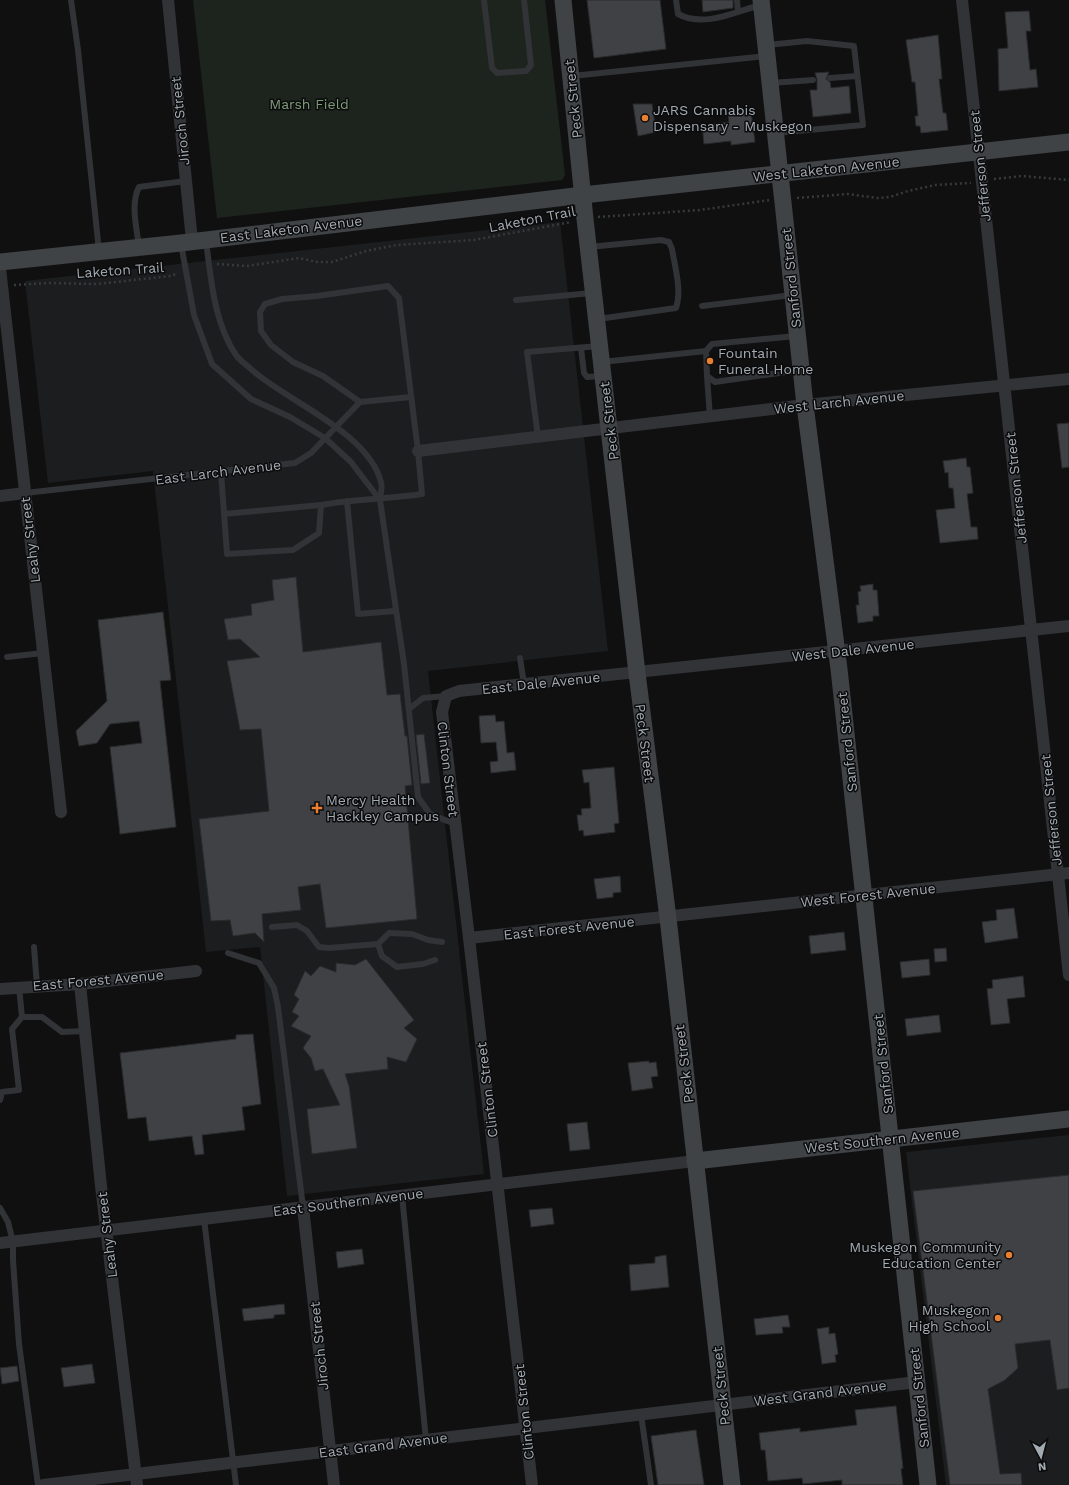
<svg xmlns="http://www.w3.org/2000/svg" width="1069" height="1485" font-family="'Work Sans',sans-serif">
<style>
.built{fill:#1c1d1e}
.green{fill:#1d241d}
.building{fill:#3f4144;stroke:#2a2b2d}
.lines{fill:none;stroke-linecap:round;stroke-linejoin:round}
.path{stroke:#373a3d;stroke-width:2.5;stroke-dasharray:2 3;stroke-linecap:butt}
.lane{stroke:#313336;stroke-width:6}
.street{stroke:#313336;stroke-width:12}
.secondary{stroke:#3f4346;stroke-width:17}
.poi-dot{fill:#e97f31;stroke:#0b0b0c;stroke-width:1.5}
.labels{text-anchor:middle;dominant-baseline:central;stroke-width:3;stroke-linejoin:round;paint-order:stroke}
.street-label{font-size:14px;fill:#a2aab2;stroke:#0b0b0c}
.park-label{font-size:14px;fill:#7f9c79;stroke:#0b0b0c}
.poi-label{font-size:14px;fill:#a2aab2;stroke:#0b0b0c;text-anchor:start}
</style>
<rect width="100%" height="100%" fill="#101011"/>
<g class="built">
<polygon points="560,222 608,651 428,671 484,1174 287,1196 260,947 206,952 153,471 48,483 25,281"/>
<polygon points="1069,1135 1069,1485 946,1485 906,1152"/>
</g>
<polygon class="green" points="193,0 545,0 565,175 562,180 217,218"/>
<g class="building">
<polygon points="587,0 660,0 666,49 594,58"/>
<polygon points="702,0 733,0 733,8 703,12"/>
<polygon points="1029,11 1031,31 1026,31 1030,70 1036,69 1038,87 999,91 998,49 1008,48 1005,12"/>
<polygon points="938,35 942,79 939,79 943,113 946,113 948,130 921,133 920,126 916,126 915,116 918,116 915,82 912,82 906,40"/>
<polygon points="829,72 826,79 830,82 831,88 849,86 851,113 813,117 810,90 817,90 817,79 815,73"/>
<polygon points="633,104 652,104 656,132 638,136"/>
<polygon points="751,112 755,142 731,145 731,141 704,144 702,125 729,122 728,114"/>
<polygon points="1069,423 1069,467 1062,468 1057,424"/>
<polygon points="966,458 967,467 970,467 973,493 967,494 971,527 977,527 978,539 940,543 936,510 955,508 953,488 949,488 948,472 945,473 943,461"/>
<polygon points="296,577 303,652 381,642 387,695 400,694 405,736 407,736 412,785 405,786 417,919 326,928 320,884 298,887 301,910 262,914 264,942 255,933 233,936 230,920 211,921 199,819 269,811 261,729 240,730 227,661 260,657 240,639 228,640 224,619 252,615 251,604 274,600 272,580"/>
<polygon points="873,584 873,590 877,590 879,616 873,616 873,621 858,623 856,605 859,605 858,592 861,591 860,586"/>
<polygon points="163,612 171,680 160,681 176,827 120,834 110,747 142,743 139,721 110,724 97,743 79,746 76,731 107,701 98,620"/>
<polygon points="495,715 496,722 504,721 507,753 514,752 516,770 491,773 490,762 498,761 496,742 481,743 479,716"/>
<polygon points="424,734 430,783 421,784 416,735"/>
<polygon points="614,767 619,823 614,824 615,832 584,836 583,830 579,831 577,815 582,815 581,809 591,808 589,782 584,783 582,770"/>
<polygon points="620,876 621,892 613,893 613,897 597,899 594,879"/>
<polygon points="1014,908 1018,938 985,943 982,922 997,920 996,910"/>
<polygon points="844,932 846,950 811,954 809,936"/>
<polygon points="946,948 947,961 935,962 934,949"/>
<polygon points="366,959 414,1020 404,1028 417,1039 406,1062 387,1057 388,1069 345,1074 349,1086 357,1148 312,1154 307,1109 340,1105 323,1069 315,1071 311,1058 303,1048 311,1036 291,1026 299,1016 292,1012 299,999 294,995 305,971 311,976 320,966 336,972 336,963 355,965"/>
<polygon points="929,959 930,975 902,978 900,962"/>
<polygon points="1023,976 1025,997 1007,999 1010,1023 991,1025 987,989 993,988 992,980"/>
<polygon points="939,1015 941,1032 907,1036 905,1019"/>
<polygon points="253,1034 261,1104 242,1107 245,1130 202,1135 204,1154 195,1155 192,1136 149,1141 146,1117 128,1119 120,1053 236,1039 236,1035"/>
<polygon points="649,1061 649,1063 656,1062 658,1076 651,1077 653,1088 632,1091 628,1063"/>
<polygon points="587,1122 590,1149 570,1151 567,1124"/>
<polygon points="1069,1175 1069,1388 1057,1390 1050,1340 1015,1344 1018,1368 1005,1380 988,1389 1000,1474 1021,1473 1022,1485 950,1485 913,1191"/>
<polygon points="552,1208 554,1224 531,1227 529,1210"/>
<polygon points="362,1249 364,1264 338,1268 336,1252"/>
<polygon points="666,1255 669,1287 631,1291 629,1265 655,1263 655,1257"/>
<polygon points="284,1304 285,1314 274,1315 274,1318 244,1321 242,1309"/>
<polygon points="788,1315 790,1327 782,1327 783,1333 756,1335 754,1319"/>
<polygon points="829,1327 829,1334 835,1333 838,1354 835,1355 836,1362 822,1364 817,1329"/>
<polygon points="92,1364 95,1383 64,1387 61,1368"/>
<polygon points="17,1366 19,1381 2,1384 0,1368"/>
<polygon points="896,1406 903,1468 901,1469 903,1485 842,1485 842,1480 803,1484 802,1478 768,1481 765,1450 761,1450 759,1433 800,1428 800,1432 857,1425 855,1410"/>
<polygon points="696,1430 704,1485 658,1485 651,1436"/>
</g>
<g class="lines">
<g class="path">
<polyline points="994,179 1022,176 1069,180"/>
<polyline points="797,198 848,194 877,198 890,197 908,191 935,185 971,183"/>
<polyline points="598,217 700,210 770,200"/>
<polyline points="217,264 247,266 299,258 317,262 332,262 366,251 397,245 474,240 571,222"/>
<polyline points="14,285 48,283 97,284 171,276 178,273"/>
</g>
<g class="lane">
<polyline points="71,0 78,50 99,251"/>
<polyline points="484,0 492,68 497,73 526,71 531,65 524,0"/>
<path d="M 676,0 L 678,14 C 704,28 735,12 760,5"/>
<polyline points="737,0 738,11"/>
<polyline points="767,45 807,41 854,46 863,125 776,133"/>
<polyline points="572,76 766,56"/>
<polyline points="830,78 857,76"/>
<polyline points="771,83 813,80"/>
<path d="M 206,241 C 211,279 214,323 236,355 C 240,361 247,365 252,370 C 288,402 368,432 381,482 C 383,487 380,494 380,500 L 404,664 L 418,797 L 430,814 L 455,824"/>
<polyline points="181,244 194,315 212,364 251,399 290,417 325,438 351,462 380,500"/>
<path d="M 139,247 C 137,229 130,204 139,187 L 186,181"/>
<path d="M 589,247 L 661,240 L 669,242 L 672,249 C 675,267 682,291 676,308 L 598,319"/>
<polyline points="516,300 592,293"/>
<polyline points="702,306 792,295"/>
<polyline points="796,336 712,344 706,351 707,376 715,382 800,370"/>
<polyline points="581,348 584,373 587,377 602,376"/>
<polyline points="602,362 706,351"/>
<polyline points="707,376 710,417"/>
<polyline points="538,437 527,352 599,346"/>
<path d="M 221,472 L 227,554 L 293,550 L 319,533 L 321,505 C 354,499 388,499 422,494 L 418,451 L 399,298 L 388,286 L 317,296 L 282,299 L 265,304 L 260,312 L 261,331 L 271,345 L 293,362 L 323,376 L 360,402"/>
<polyline points="25,493 295,463 311,453 360,402 411,397"/>
<polyline points="347,501 358,614 395,611"/>
<polyline points="224,514 321,505"/>
<polyline points="7,657 43,653"/>
<polyline points="520,658 524,684"/>
<polyline points="409,709 423,698 446,696"/>
<polyline points="272,927 297,925 307,931 319,947 329,948 378,944"/>
<polyline points="34,947 37,986"/>
<polyline points="228,953 259,963 274,988 278,1007 303,1207"/>
<polyline points="435,960 423,964 397,967 382,956 378,944 389,933 412,934 428,940 442,942"/>
<polyline points="22,1017 42,1017 62,1032 85,1031"/>
<polyline points="0,1100 2,1092 19,1090 12,1029 22,1017 19,987"/>
<polyline points="402,1195 426,1440"/>
<polyline points="0,1208 8,1222 13,1242 13,1260 19,1344 38,1485"/>
<polyline points="204,1219 236,1485"/>
<polyline points="641,1414 651,1485"/>
</g>
<g class="street">
<polyline points="168,0 192,241"/>
<polyline points="962,0 1069,975"/>
<polyline points="0,268 61,812"/>
<polyline points="418,451 805,405 1069,379"/>
<polyline points="0,496 25,493"/>
<polyline points="469,938 1069,873"/>
<polyline points="80,984 101,1186 137,1485"/>
<polyline points="0,989 80,984 196,971"/>
<polyline points="303,1207 334,1485"/>
<polyline points="0,1243 695,1161"/>
<polyline points="43,1485 917,1382"/>
<polyline points="532,1485 469,938 442,712 446,696 459,691 1069,626"/>
</g>
<g class="secondary">
<polyline points="563,0 585,219 637,673 668,918 732,1485"/>
<polyline points="761,0 805,405 839,669 928,1485"/>
<polyline points="0,262 181,243 583,195 1069,142"/>
<polyline points="695,1161 1069,1119"/>
</g>
</g>
<g class="poi-dot">
<circle cx="645" cy="118" r="4"/>
<circle cx="710" cy="361" r="4"/>
<path d="M315 802h4v4h4v4h-4v4h-4v-4h-4v-4h4z"/>
<circle cx="1009" cy="1255" r="4"/>
<circle cx="998" cy="1318" r="4"/>
</g>
<g class="labels">
<g class="street-label">
<text transform="translate(573 99) rotate(-96)">Peck Street</text>
<text transform="translate(180 121) rotate(-96)">Jiroch Street</text>
<text transform="translate(980 166) rotate(-96)">Jefferson Street</text>
<text transform="translate(826 169) rotate(-6)">West Laketon Avenue</text>
<text transform="translate(532 219) rotate(-11)">Laketon Trail</text>
<text transform="translate(291 229) rotate(-7)">East Laketon Avenue</text>
<text transform="translate(120 270) rotate(-4)">Laketon Trail</text>
<text transform="translate(791 278) rotate(-96)">Sanford Street</text>
<text transform="translate(839 402) rotate(-6)">West Larch Avenue</text>
<text transform="translate(609 421) rotate(-97)">Peck Street</text>
<text transform="translate(218 472) rotate(-7)">East Larch Avenue</text>
<text transform="translate(1016 488) rotate(-96)">Jefferson Street</text>
<text transform="translate(30 540) rotate(-97)">Leahy Street</text>
<text transform="translate(853 650) rotate(-6)">West Dale Avenue</text>
<text transform="translate(541 683) rotate(-6)">East Dale Avenue</text>
<text transform="translate(847 742) rotate(-96)">Sanford Street</text>
<text transform="translate(645 743) rotate(83)">Peck Street</text>
<text transform="translate(448 769) rotate(83)">Clinton Street</text>
<text transform="translate(1051 810) rotate(-96)">Jefferson Street</text>
<text transform="translate(868 895) rotate(-6)">West Forest Avenue</text>
<text transform="translate(569 928) rotate(-6)">East Forest Avenue</text>
<text transform="translate(98 980) rotate(-5)">East Forest Avenue</text>
<text transform="translate(684 1064) rotate(-97)">Peck Street</text>
<text transform="translate(883 1064) rotate(-96)">Sanford Street</text>
<text transform="translate(487 1090) rotate(-97)">Clinton Street</text>
<text transform="translate(882 1140) rotate(-6)">West Southern Avenue</text>
<text transform="translate(348 1202) rotate(-7)">East Southern Avenue</text>
<text transform="translate(107 1235) rotate(-97)">Leahy Street</text>
<text transform="translate(319 1346) rotate(-96)">Jiroch Street</text>
<text transform="translate(721 1386) rotate(-96)">Peck Street</text>
<text transform="translate(820 1393) rotate(-7)">West Grand Avenue</text>
<text transform="translate(919 1398) rotate(-96)">Sanford Street</text>
<text transform="translate(524 1412) rotate(-96)">Clinton Street</text>
<text transform="translate(383 1445) rotate(-7)">East Grand Avenue</text>
</g>
<g class="park-label">
<text x="309" y="104">Marsh Field</text>
</g>
<g class="poi-label">
<text x="653" y="110">JARS Cannabis<tspan x="653" dy="16">Dispensary - Muskegon</tspan></text>
<text x="718" y="353">Fountain<tspan x="718" dy="16">Funeral Home</tspan></text>
<text x="326" y="800">Mercy Health<tspan x="326" dy="16">Hackley Campus</tspan></text>
<text x="1001" y="1247" text-anchor="end">Muskegon Community<tspan x="1001" dy="16">Education Center</tspan></text>
<text x="990" y="1310" text-anchor="end">Muskegon<tspan x="990" dy="16">High School</tspan></text>
</g>
</g>
<g transform="translate(1041 1457) rotate(173)" stroke="#0b0b0c" stroke-width="3" paint-order="stroke">
<path d="M0-3L7 15L0 10L-7 15Z" fill="#a2aab2"/>
<text y="-6" font-size="11" font-weight="bold" text-anchor="middle" fill="#a2aab2">N</text>
</g>
</svg>
